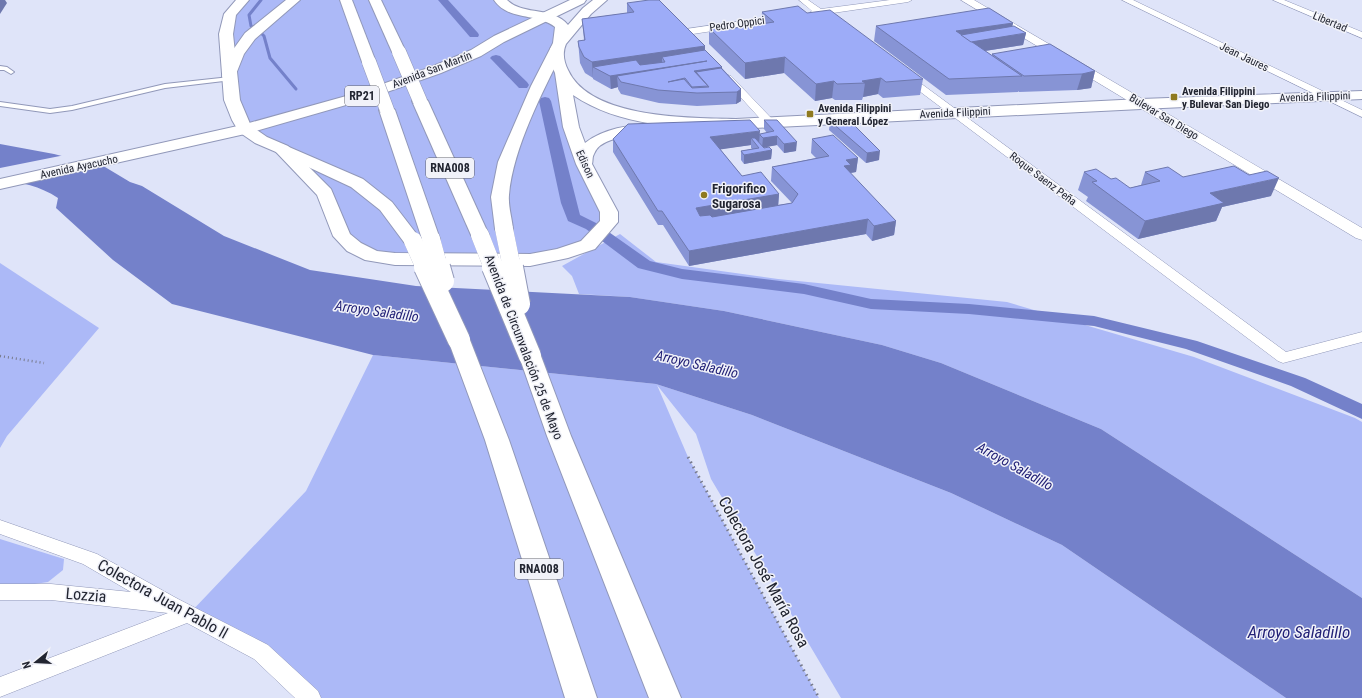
<svg xmlns="http://www.w3.org/2000/svg" width="1362" height="698" font-family="'Roboto Condensed',sans-serif">
<style>
.green{fill:#acb9f7}
.water{fill:#7481ca}
.pier{fill:#dfe4f9}
.lines{fill:none;stroke-linecap:round;stroke-linejoin:round}
.stream{stroke:#7481ca;stroke-width:3}
.canal{fill:#7481ca;fill-rule:evenodd}
.service-casing{stroke:#9198b9;stroke-width:2}
.minor-casing{stroke:#9198b9;stroke-width:1}
.tertiary-casing{stroke:#9198b9;stroke-width:1}
.secondary-casing{stroke:#9198b9;stroke-width:2}
.primary-casing{stroke:#9198b9;stroke-width:2}
.motorway-casing{stroke:#9198b9;stroke-width:2}
.path-far1{stroke:#787b8c;stroke-width:2.5;stroke-dasharray:1 3;stroke-linecap:butt}
.path{stroke:#787b8c;stroke-width:3;stroke-dasharray:1.5 4;stroke-linecap:butt}
.service{fill:#fff;fill-rule:evenodd}
.minor{fill:#fff;fill-rule:evenodd}
.tertiary{fill:#fff;fill-rule:evenodd}
.secondary{fill:#fff;fill-rule:evenodd}
.primary{fill:#fff;fill-rule:evenodd}
.motorway{fill:#fff;fill-rule:evenodd}
.motorway-bridge-far2-casing{stroke:#9198b9;stroke-width:15;stroke-linecap:butt}
.motorway-bridge-far1-casing{stroke:#9198b9;stroke-width:18;stroke-linecap:butt}
.motorway-bridge-casing{stroke:#9198b9;stroke-width:24;stroke-linecap:butt}
.motorway-bridge-far2{stroke:#fff;stroke-width:14}
.motorway-bridge-far1{stroke:#fff;stroke-width:18}
.motorway-bridge{stroke:#fff;stroke-width:22}
.wall{fill:#8794d5}
.shaded-wall{fill:#6e78ae;fill-rule:evenodd}
.building{fill:#9dacf8;stroke:#6e78ae}
.poi-dot{fill:#8f7a1f;stroke:#f1f2f9;stroke-width:1.5}
.labels{text-anchor:middle;dominant-baseline:central;stroke-width:3;stroke-linejoin:round;paint-order:stroke}
.far-street-label{font-size:11px;fill:#222531;stroke:#f1f2f9}
.far-poi-label{font-size:11px;font-weight:bold;fill:#222531;stroke:#f1f2f9;text-anchor:start}
.shield{fill:#f1f2f9;stroke:#60626d;stroke-width:1}
.shield-label{font-size:12px;font-weight:bold;fill:#222531}
.poi-label{font-size:13px;font-weight:bold;fill:#222531;stroke:#f1f2f9;text-anchor:start}
.street-label{font-size:13px;fill:#222531;stroke:#f1f2f9}
.water-label{font-size:14px;font-style:italic;fill:#222177;stroke:#f1f2f9}
.near-street-label{font-size:16px;fill:#222531;stroke:#f1f2f9}
.near-water-label{font-size:17px;font-style:italic;fill:#222177;stroke:#f1f2f9}
</style>
<rect width="100%" height="100%" fill="#dfe4f9"/>
<g class="green">
<polygon points="243,0 500,0 507,7 555,19 566,97 609,212 600,233 561,254 395,259 354,247 325,193 240,120 230,14"/>
<polygon points="620,234 656,262 778,279 1007,302 1194,357 1355,418 1362,422 1362,598 1101,429 941,363 882,345 724,311 630,297 579,294 572,276 562,266"/>
<polygon points="0,263 99,328 7,436 0,448"/>
<polygon points="373,355 656,384 752,415 951,493 1062,545 1286,698 841,698 711,479 696,434 657,385 688,457 819,698 310,698 261,652 189,614 306,491"/>
<polygon points="0,539 64,559 63,570 48,582 28,585 0,584"/>
</g>
<path class="water" d="M 0,144 L 54,154 L 105,167 L 130,182 L 142,186 L 224,236 L 310,270 L 416,286 L 630,297 L 724,311 L 882,345 L 941,363 L 1101,429 L 1362,598 L 1362,698 L 1286,698 L 1062,545 L 951,493 L 752,415 L 656,384 L 373,355 L 172,304 L 113,260 L 56,208 L 58,198 C 40,186 21,182 0,180 Z"/>
<polygon class="pier" points="65,155 108,166 21,184 0,182 0,168"/>
<g class="lines">
<g class="stream">
<polyline points="254,28 251,26 249,15 261,0"/>
<polyline points="261,33 264,36 270,58 296,89"/>
</g>
<g class="canal">
<polygon points="438,0 448,0 478,33 479,35 478,37 470,37"/>
<polygon points="496,55 500,56 527,82 529,85 527,88 519,88 492,60 490,58 492,56"/>
<polygon points="545,97 549,98 551,101 580,215 596,223 650,261 682,269 804,284 871,299 969,304 1094,316 1197,341 1305,378 1362,404 1362,419 1291,386 1186,349 1094,326 969,314 871,309 804,294 682,279 638,268 586,229 568,221 561,203 539,101 541,98"/>
</g>
<g class="service-casing">
<g id="service">
<polygon points="0,66 7,67 14,72 11,74 4,70 0,70"/>
<polygon points="230,77 233,79 232,80 165,88 72,110 50,113 0,106 0,102 50,109 72,106 165,84"/>
</g>
</g>
<g class="minor-casing">
<g id="minor">
<polygon points="799,0 808,0 821,9 890,0 912,0 908,2 826,14 838,24 834,27 817,15 810,15 809,13 812,11"/>
<polygon points="1122,0 1133,0 1362,110 1362,117"/>
<polygon points="1273,0 1284,0 1362,32 1362,38"/>
<polygon points="782,15 785,16 786,18 785,20 686,35 682,32 686,29"/>
<polygon points="905,73 908,74 1286,352 1362,332 1362,342 1283,363 1278,361 902,78 900,76 902,74"/>
<polygon points="728,75 731,76 773,120 774,122 773,124 765,124 725,80 723,78"/>
<polygon points="0,520 97,554 178,599 268,645 318,691 321,698 295,698 254,659 187,623 0,697 0,677 168,613 51,600 0,600 0,584 51,584 131,592 83,564 0,534"/>
</g>
</g>
<g class="tertiary-casing">
<polygon id="tertiary" points="961,0 974,0 1362,228 1362,240 1356,238"/>
</g>
<g class="secondary-casing">
<path id="secondary" d="M 236,0 L 249,0 L 236,15 L 233,34 L 240,100 L 251,126 L 267,137 L 288,146 L 331,189 L 350,234 L 361,243 L 377,251 L 395,253 L 530,254 L 557,249 L 581,241 L 600,221 L 600,212 L 576,164 L 563,127 L 555,73 L 550,62 L 550,49 L 553,43 L 555,27 C 537,13 508,21 494,0 L 507,0 C 523,16 553,6 568,25 L 583,8 L 593,0 L 607,0 L 591,14 L 566,44 C 562,53 564,62 568,70 C 590,119 691,118 736,119 L 1141,99 L 1362,91 L 1362,99 L 1141,109 L 736,129 C 681,128 620,127 573,95 L 579,127 L 585,143 C 601,130 632,122 653,127 L 655,130 L 653,133 C 636,137 601,135 594,154 C 592,157 593,161 592,164 L 618,212 L 618,222 L 595,249 L 568,258 L 530,266 L 395,265 L 365,260 L 347,251 L 333,236 L 317,195 L 276,152 L 255,143 L 239,132 L 232,120 L 224,100 L 219,34 L 224,14 Z"/>
</g>
<g class="primary-casing">
<polygon id="primary" points="570,0 586,0 584,3 504,42 481,56 441,73 367,99 245,134 0,189 0,179 242,125 357,93 431,67 471,50 494,36"/>
</g>
<g class="motorway-casing">
<g id="motorway">
<polygon points="286,0 300,0 255,39 244,54 234,79 229,80 224,79 222,76 230,54 245,33"/>
<polygon points="340,0 352,0 376,62 374,65 369,66 364,65 362,62"/>
<polygon points="369,0 381,0 406,52 404,55 399,56 394,55 392,52"/>
<path d="M 557,45 L 562,46 L 564,49 C 543,91 513,148 509,195 C 508,206 512,218 513,229 L 511,233 L 504,235 L 497,233 L 495,229 L 491,197 L 498,162 L 531,86 L 550,49 L 552,46 Z"/>
<polygon points="420,96 425,98 428,101 489,235 487,239 480,241 473,239 471,235 412,101 415,98"/>
<polygon points="387,105 392,107 395,110 440,239 438,243 431,245 424,243 422,239 379,110 382,107"/>
<polygon points="282,144 363,179 392,202 422,241 420,245 413,247 406,245 380,210 351,187 276,152 274,149 276,146"/>
<polygon points="459,333 467,335 470,340 509,440 597,698 565,698 485,440 448,340 451,335"/>
<polygon points="530,349 538,351 541,356 571,436 681,698 649,698 547,436 519,356 522,351"/>
</g>
</g>
<polyline class="path-far1" points="0,356 44,363"/>
<polyline class="path" points="688,457 819,698"/>
<use href="#service" class="service"/>
<use href="#minor" class="minor"/>
<use href="#tertiary" class="tertiary"/>
<use href="#secondary" class="secondary"/>
<use href="#primary" class="primary"/>
<use href="#motorway" class="motorway"/>
<g class="motorway-bridge-far2-casing">
<g id="motorway-bridge-far2">
<polyline points="399,52 420,101"/>
<polyline points="369,62 387,110"/>
</g>
</g>
<g class="motorway-bridge-far1-casing">
<g id="motorway-bridge-far1">
<polyline points="504,229 512,268"/>
<polyline points="480,235 493,268"/>
<polyline points="431,239 439,268"/>
<polyline points="413,241 425,268"/>
</g>
</g>
<g class="motorway-bridge-casing">
<g id="motorway-bridge">
<polyline points="425,267 459,340"/>
<polyline points="439,267 443,281"/>
<polyline points="493,267 530,356"/>
<polyline points="512,267 519,304"/>
</g>
</g>
<use href="#motorway-bridge-far2" class="motorway-bridge-far2"/>
<use href="#motorway-bridge-far1" class="motorway-bridge-far1"/>
<use href="#motorway-bridge" class="motorway-bridge"/>
</g>
<g class="wall">
<polygon points="627,3 705,46 705,50 722,67 722,68 741,89 741,101 736,104 697,106 659,103 621,94 618,89 618,87 611,89 593,79 593,78 585,73 580,63 578,41 584,40 582,19 627,13"/>
<polygon points="762,12 807,13 923,79 920,95 883,98 878,94 863,97 862,100 835,100 832,98 815,101 784,73 745,79 709,44 709,28 722,30 761,24"/>
<polygon points="1013,23 1012,27 1026,33 1023,45 985,51 992,56 992,54 1095,71 1091,88 1077,90 1019,92 1018,91 1018,92 946,95 874,41 876,26"/>
<polygon points="764,120 796,151 784,153 777,145 764,147 772,150 771,159 744,164 741,160 741,151 752,149 751,148 751,145 720,149 742,176 779,194 778,205 792,203 771,181 772,167 816,158 811,153 812,139 858,158 856,172 850,173 896,221 894,235 872,241 866,234 689,266 663,225 658,225 613,152 613,139 760,134 767,133 764,129"/>
<polygon points="830,121 879,160 866,163 829,130"/>
<polygon points="1084,172 1130,188 1141,185 1145,172 1183,177 1271,196 1222,207 1216,221 1138,239 1086,201 1088,197 1078,190"/>
</g>
<g class="shaded-wall">
<polygon points="0,0 5,0 7,3 0,14"/>
<polygon points="1013,23 1010,36 1026,33 1023,45 965,54 956,31"/>
<path d="M 705,46 L 705,62 L 722,67 L 721,79 L 696,72 L 696,83 L 694,76 L 617,76 L 618,87 L 611,89 L 610,76 L 593,67 L 593,78 L 592,62 ZM 662,57 L 665,62 L 662,68 Z"/>
<polygon points="785,57 784,73 745,79 745,63"/>
<polygon points="1095,71 1091,88 1077,90 1082,74"/>
<polygon points="881,78 878,94 863,97 865,83 862,81"/>
<polygon points="834,81 832,98 815,101 816,84"/>
<polygon points="741,89 741,101 736,104 737,92"/>
<polygon points="760,131 759,144 751,138 751,145 710,151 710,137"/>
<polygon points="777,136 777,145 762,148 763,138"/>
<polygon points="797,142 796,151 784,153 784,144"/>
<polygon points="772,150 771,159 744,164 744,155"/>
<polygon points="880,151 879,160 866,163 867,153"/>
<polygon points="858,158 856,172 850,173 844,166 846,160"/>
<polygon points="1279,178 1271,196 1222,207 1216,221 1138,239 1145,221 1210,193"/>
<polygon points="779,194 778,208 696,223 696,208"/>
<polygon points="868,219 866,234 689,266 689,251"/>
<polygon points="896,221 894,235 872,241 874,226"/>
</g>
<g class="building">
<polygon points="649,0 659,0 705,46 592,62 584,57 579,47 578,41 585,40 582,19 634,12 627,3"/>
<polygon points="798,6 807,13 830,10 923,79 886,82 881,78 862,81 865,83 837,84 834,81 816,84 785,57 745,63 709,28 718,27 722,30 774,22 762,12"/>
<polygon points="989,8 1013,23 956,31 1022,76 949,79 876,26"/>
<polygon points="1014,26 1026,33 971,42 961,35"/>
<polygon points="1050,44 1095,71 1082,74 1024,76 992,54"/>
<polygon points="705,50 722,67 694,71 708,86 692,87 685,78 668,82 684,79 692,88 709,87 696,72 721,68 741,89 737,92 697,93 658,90 621,82 617,76 707,61 610,76 593,67 636,60 640,65 665,62 662,57"/>
<polygon points="750,120 760,131 710,137 742,176 761,172 779,194 696,208 700,216 710,215 712,217 792,203 798,194 772,167 829,156 812,139 833,135 858,158 846,160 851,165 844,166 896,221 874,226 868,219 689,251 662,211 658,211 613,139 628,124"/>
<polygon points="764,120 777,120 797,142 784,144 777,136 763,138 760,135 760,134 774,131"/>
<polygon points="849,120 880,151 867,153 830,121"/>
<polygon points="751,138 755,138 764,148 769,147 772,150 744,155 741,151 759,148"/>
<polygon points="1234,166 1249,175 1267,171 1279,178 1210,193 1224,203 1145,221 1092,182 1097,181 1084,172 1096,169 1111,179 1116,178 1130,188 1160,181 1145,172 1168,167 1183,177"/>
</g>
<g class="poi-dot">
<rect x="1170" y="93" width="8" height="8" rx="2"/>
<rect x="806" y="110" width="8" height="8" rx="2"/>
<circle cx="704" cy="195" r="4"/>
</g>
<g class="labels">
<g class="far-street-label">
<text transform="translate(1330 22) rotate(23)">Libertad</text>
<text transform="translate(737 24) rotate(-8)">Pedro Oppici</text>
<text transform="translate(1244 57) rotate(26)">Jean Jaures</text>
<text transform="translate(432 70) rotate(-21)">Avenida San Martín</text>
<text transform="translate(1315 97) rotate(-2)">Avenida Filippini</text>
<text transform="translate(955 113) rotate(-3)">Avenida Filippini</text>
<text transform="translate(1164 117) rotate(31)">Bulevar San Diego</text>
<text transform="translate(585 164) rotate(65)">Edison</text>
<text transform="translate(79 167) rotate(-12)">Avenida Ayacucho</text>
<text transform="translate(1043 179) rotate(37)">Roque Saenz Peña</text>
</g>
<g class="far-poi-label">
<text x="1182" y="91">Avenida Filippini<tspan x="1182" dy="13">y Bulevar San Diego</tspan></text>
<text x="818" y="108">Avenida Filippini<tspan x="818" dy="13">y General López</tspan></text>
</g>
<g class="shield">
<rect x="345" y="86" width="34" height="20" rx="3"/>
<rect x="426" y="158" width="48" height="20" rx="3"/>
<rect x="515" y="559" width="48" height="20" rx="3"/>
</g>
<g class="shield-label">
<text x="362" y="96">RP21</text>
<text x="450" y="168">RNA008</text>
<text x="539" y="569">RNA008</text>
</g>
<g class="poi-label">
<text x="712" y="188">Frigorifico<tspan x="712" dy="15">Sugarosa</tspan></text>
</g>
<g class="street-label">
<text transform="translate(524 347) rotate(69)">Avenida de Circunvalación 25 de Mayo</text>
</g>
<g class="water-label">
<text transform="translate(377 311) rotate(8)">Arroyo Saladillo</text>
<text transform="translate(697 364) rotate(13)">Arroyo Saladillo</text>
<text transform="translate(1015 466) rotate(29)">Arroyo Saladillo</text>
</g>
<g class="near-street-label">
<text transform="translate(764 572) rotate(61)">Colectora José María Rosa</text>
<text transform="translate(86 595) rotate(5)">Lozzia</text>
<text transform="translate(163 599) rotate(29)">Colectora Juan Pablo II</text>
</g>
<g class="near-water-label">
<text x="1299" y="632">Arroyo Saladillo</text>
</g>
</g>
<g transform="translate(36 662) rotate(252)" stroke="#f1f2f9" stroke-width="3" paint-order="stroke">
<path d="M0-3L7 15L0 10L-7 15Z" fill="#222531"/>
<text y="-6" font-size="11" font-weight="bold" text-anchor="middle" fill="#222531">N</text>
</g>
</svg>
